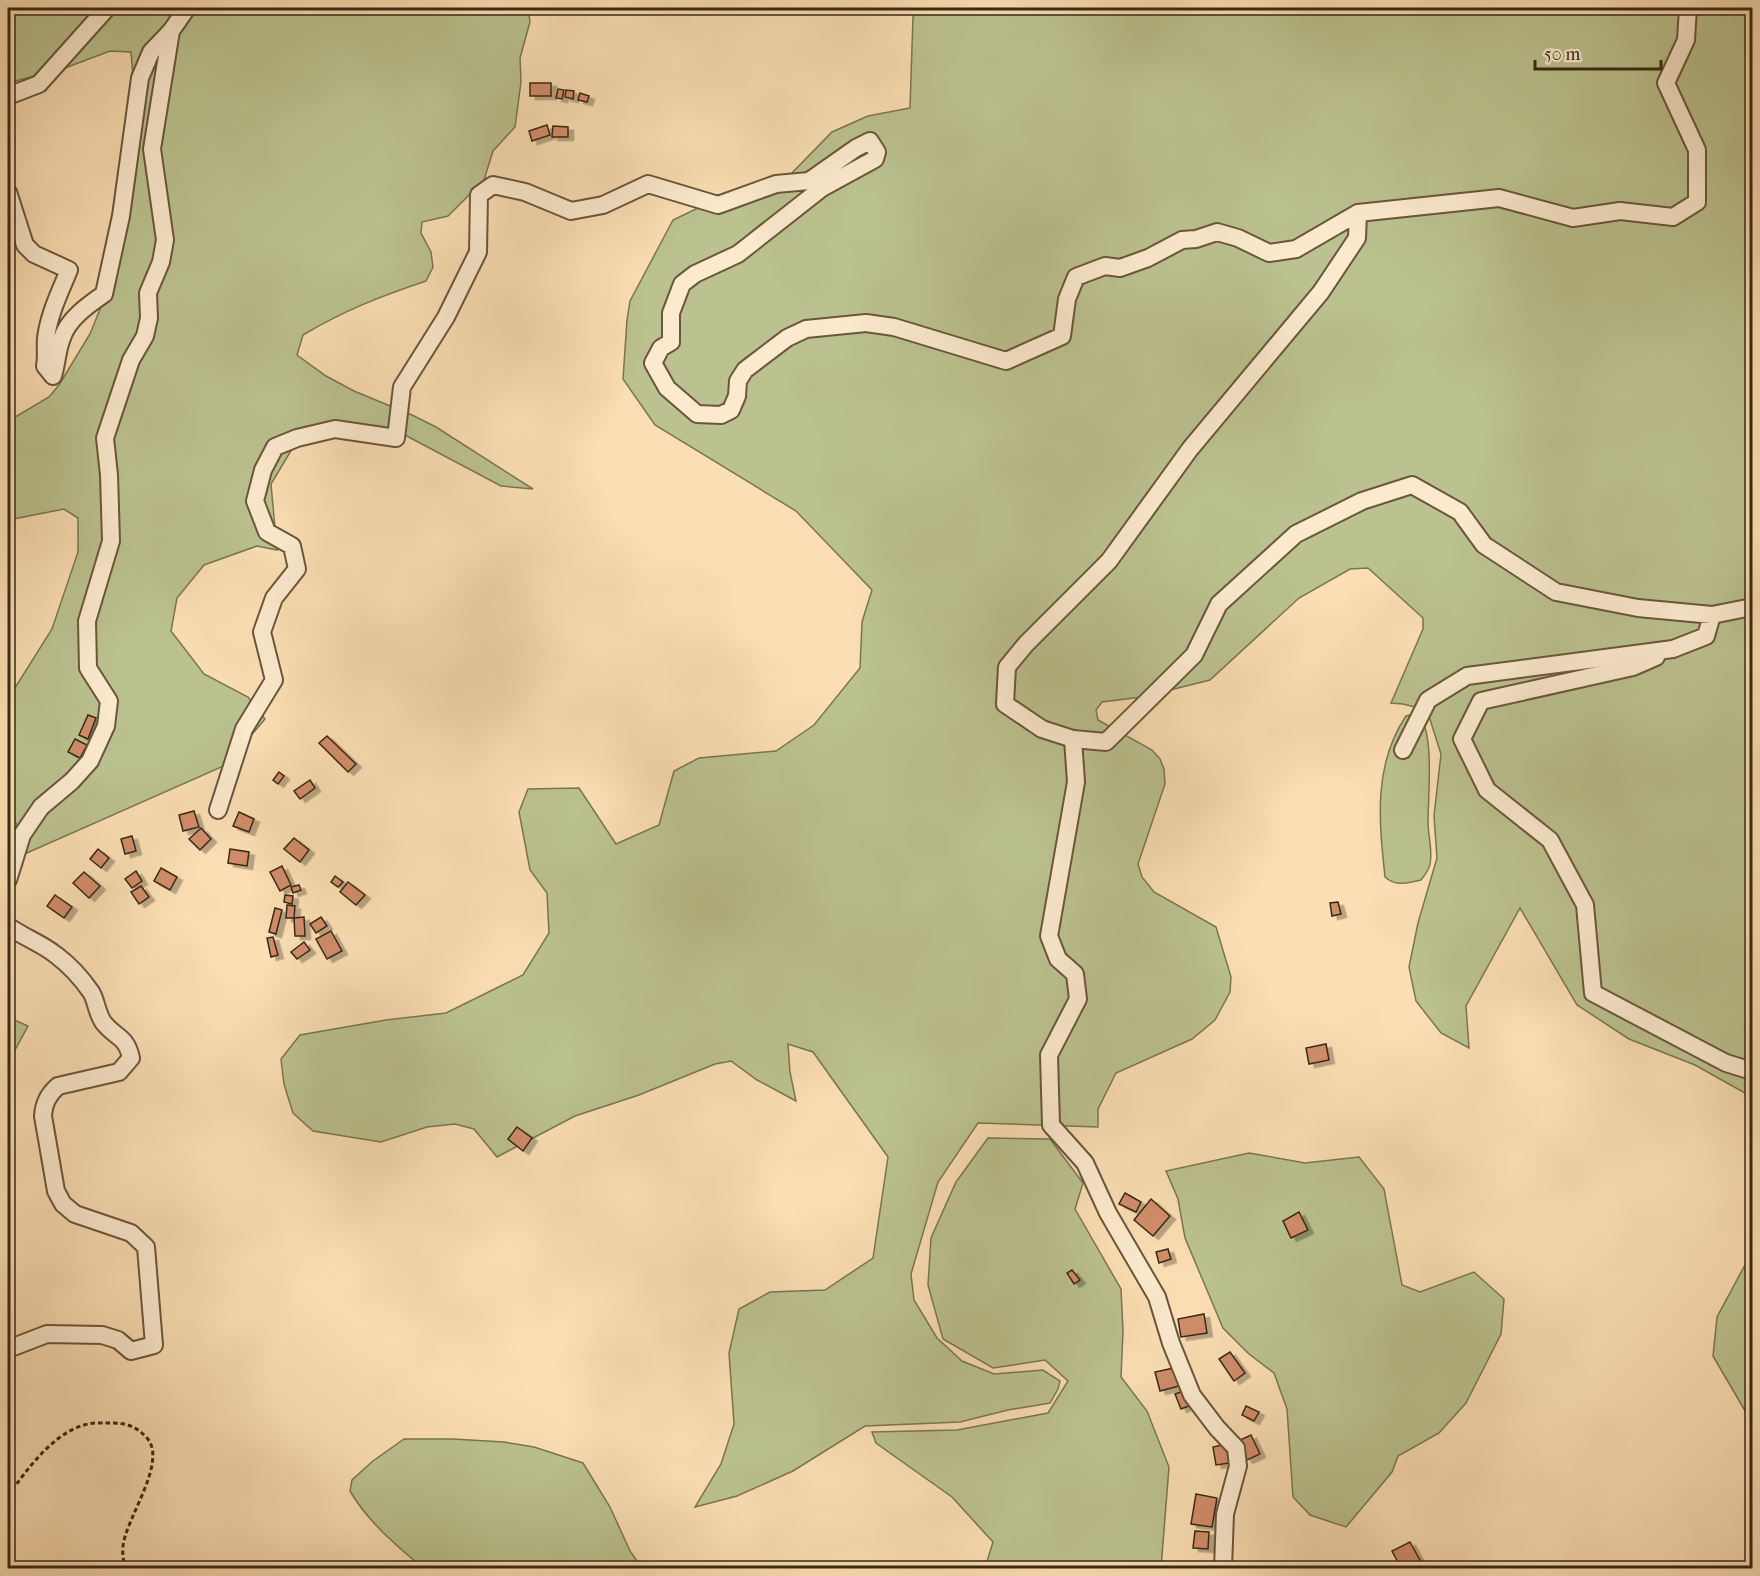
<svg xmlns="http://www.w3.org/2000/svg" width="1760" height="1576" font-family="'IM FELL French Canon',serif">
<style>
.green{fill:#bbc28f;stroke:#7a7552;stroke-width:1.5}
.building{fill:#d18d6b;stroke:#392814;stroke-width:1.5;filter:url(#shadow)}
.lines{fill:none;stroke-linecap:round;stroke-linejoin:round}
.street-casing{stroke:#6a563c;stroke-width:20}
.path{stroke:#392814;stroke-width:3;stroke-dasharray:4.5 3;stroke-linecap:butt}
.street{stroke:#fceace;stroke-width:16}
</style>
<defs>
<filter id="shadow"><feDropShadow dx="5.5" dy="3.5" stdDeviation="0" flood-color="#0004"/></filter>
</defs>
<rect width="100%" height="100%" fill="#fbdeb3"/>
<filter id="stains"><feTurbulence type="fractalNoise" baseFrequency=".00333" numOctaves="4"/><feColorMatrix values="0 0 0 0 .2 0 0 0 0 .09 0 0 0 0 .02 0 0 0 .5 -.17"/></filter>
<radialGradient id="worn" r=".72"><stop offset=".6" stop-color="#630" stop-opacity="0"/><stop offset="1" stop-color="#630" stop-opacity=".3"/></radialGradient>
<g class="green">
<path d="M 8,8 L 528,8 L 530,22 L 520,58 L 521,82 L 515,127 L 493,151 L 484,180 L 448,216 L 422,222 L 421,233 L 431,252 L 433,267 L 426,281 C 381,296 343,311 303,335 L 297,355 L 326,376 L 354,391 L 412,415 L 436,427 L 533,489 L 501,486 L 403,434 L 378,426 L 295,444 L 271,484 L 277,550 L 257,546 L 204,565 L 177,598 L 171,631 L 204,674 L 248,697 L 265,719 L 226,765 L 27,853 L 22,835 L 8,807 L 8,699 L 52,629 L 78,552 L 78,518 L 64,509 L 8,520 L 8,418 L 17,416 L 49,397 L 59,385 L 90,334 L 115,272 L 138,138 L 131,52 L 110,51 L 65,68 L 8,83 Z"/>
<polygon points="917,8 1752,8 1752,1097 1695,1065 1629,1039 1577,1005 1520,908 1466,1006 1469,1048 1441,1033 1416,1001 1409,967 1418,923 1437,858 1434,816 1441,754 1427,710 1403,704 1391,703 1423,629 1423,618 1368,568 1350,569 1299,598 1210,680 1142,697 1102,702 1096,710 1098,720 1152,750 1160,759 1164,769 1165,784 1138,864 1142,877 1154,892 1216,927 1231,977 1230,992 1215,1020 1192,1039 1116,1073 1098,1109 1098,1127 978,1123 938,1182 911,1274 914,1300 937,1338 962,1361 994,1374 1043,1370 1060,1381 1058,1389 1050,1403 1008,1410 960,1422 865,1426 793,1471 737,1496 695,1507 721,1464 734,1424 729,1353 739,1309 770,1292 825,1290 873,1258 888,1157 813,1052 788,1044 790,1072 796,1101 757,1080 731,1061 715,1064 639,1095 575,1116 497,1157 474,1129 455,1124 427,1127 381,1142 313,1131 293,1113 284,1084 281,1059 300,1035 386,1020 446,1013 523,975 549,933 547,893 530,870 519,812 528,789 579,788 616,844 659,825 674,771 699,758 776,751 814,725 860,668 862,622 872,590 796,511 655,425 623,379 627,320 630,301 673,220 735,190 787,178 832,132 868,116 910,108 913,17"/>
<path d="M 1413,714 C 1416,716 1419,717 1421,719 C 1434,737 1428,799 1428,822 C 1428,836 1433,850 1430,864 C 1429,870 1425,875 1421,880 C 1407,883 1396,887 1385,877 C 1379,821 1373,765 1406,716 Z"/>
<polygon points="8,1017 28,1026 8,1063"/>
<polygon points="988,1138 1050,1139 1083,1183 1075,1209 1121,1289 1123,1331 1121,1377 1147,1411 1169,1467 1161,1568 985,1568 993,1542 952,1497 876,1443 872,1432 957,1430 1048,1413 1068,1381 1045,1360 993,1368 943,1339 928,1285 931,1238 956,1182"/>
<polygon points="1249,1153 1305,1163 1359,1157 1384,1189 1402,1285 1420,1292 1474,1272 1504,1299 1501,1334 1466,1403 1439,1433 1398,1456 1392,1472 1346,1527 1310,1515 1293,1497 1287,1409 1274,1373 1249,1354 1223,1328 1185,1238 1178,1199 1166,1171"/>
<polygon points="1752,1252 1752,1419 1748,1416 1713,1356 1717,1317"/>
<path d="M 404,1439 L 453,1439 L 504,1442 L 534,1447 L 583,1463 L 610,1507 L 630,1551 L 642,1568 L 423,1568 C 396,1545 368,1522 350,1491 L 352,1480 L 373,1461 Z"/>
</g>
<g class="building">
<rect x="530" y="83" width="21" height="13"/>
<polygon points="558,89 564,90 562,99 556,98"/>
<polygon points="566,90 574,91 573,99 565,97"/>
<polygon points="580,93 589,96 587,102 578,100"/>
<polygon points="547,125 550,135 532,141 529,131"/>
<polygon points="553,126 568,127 568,137 552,137"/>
<polygon points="88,715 96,718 88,739 79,735"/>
<polygon points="327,736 356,764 348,772 319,743"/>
<polygon points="75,739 87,745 80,758 68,752"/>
<polygon points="279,772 284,776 278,784 273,780"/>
<polygon points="310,780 315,788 300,799 294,791"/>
<polygon points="194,811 199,827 183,831 179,815"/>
<polygon points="239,812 254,819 249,832 233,826"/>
<polygon points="201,828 211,839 200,850 189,839"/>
<polygon points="8,833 11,851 8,852"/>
<polygon points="132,836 136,851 125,854 121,839"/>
<polygon points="294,838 309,850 300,862 284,849"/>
<polygon points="98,849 109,858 101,868 90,859"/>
<polygon points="230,849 249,852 247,866 228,863"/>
<polygon points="282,866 291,885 280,891 270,872"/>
<polygon points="161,868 177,877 170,890 154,881"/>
<polygon points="136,871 142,881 132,888 125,879"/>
<polygon points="84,872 100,886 89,898 73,883"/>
<polygon points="335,876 343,882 338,887 331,882"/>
<polygon points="348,882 365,895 356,905 340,892"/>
<polygon points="299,885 301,890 293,893 291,887"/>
<polygon points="141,886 149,897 139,904 131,892"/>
<polygon points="55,895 72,907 64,918 47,906"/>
<polygon points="285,895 293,896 292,904 284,902"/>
<polygon points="1338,902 1341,914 1332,916 1330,903"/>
<polygon points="287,905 295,906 294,918 286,918"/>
<polygon points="275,908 282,910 276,934 269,932"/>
<polygon points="304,917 305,936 295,936 294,918"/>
<polygon points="321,917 327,926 316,933 310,924"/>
<polygon points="331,931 342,951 327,959 316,939"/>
<polygon points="273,937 278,955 271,957 267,938"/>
<polygon points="304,942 310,950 297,959 291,952"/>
<polygon points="1326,1044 1329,1060 1309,1064 1306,1048"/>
<polygon points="517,1127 532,1138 523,1151 508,1139"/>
<polygon points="1125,1193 1141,1202 1136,1212 1119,1204"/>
<polygon points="1151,1199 1170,1216 1153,1236 1134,1220"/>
<polygon points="1299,1212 1308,1230 1291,1238 1283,1221"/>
<polygon points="1168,1249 1171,1259 1159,1263 1156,1252"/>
<polygon points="1072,1270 1080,1280 1074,1284 1067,1273"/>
<polygon points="1204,1314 1207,1333 1181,1337 1178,1319"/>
<polygon points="1230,1352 1245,1373 1234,1381 1219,1359"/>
<polygon points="1174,1368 1179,1386 1160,1391 1155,1372"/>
<polygon points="1186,1390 1191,1405 1181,1409 1175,1394"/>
<polygon points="1246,1406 1259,1412 1254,1421 1242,1415"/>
<polygon points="1251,1435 1260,1454 1247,1460 1238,1441"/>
<polygon points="1226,1444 1229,1463 1216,1465 1213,1447"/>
<polygon points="1196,1494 1217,1498 1212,1527 1191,1524"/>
<polygon points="1195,1531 1209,1532 1208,1549 1193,1548"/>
<polygon points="1410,1542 1421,1562 1408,1568 1401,1568 1392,1551"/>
</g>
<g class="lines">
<g class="street-casing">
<g id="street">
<polyline points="8,96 39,84 107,8"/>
<path d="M 8,192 L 25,245 L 34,254 L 69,270 C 60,292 49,314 46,338 C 45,347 47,356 45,366 L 53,376 C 57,363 57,350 62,338 C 68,319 88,305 104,294 L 121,216 L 140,78 L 151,52 L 171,31"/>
<polyline points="1358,213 1499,198 1573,218 1620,211 1673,217 1697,202 1697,150 1666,83 1686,40 1688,8"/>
<polyline points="1712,615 1752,607"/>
<polyline points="1656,657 1633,667 1481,701 1462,739 1487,790 1550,840 1585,905 1593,993 1726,1063 1752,1071"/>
<polyline points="1073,739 1076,782 1049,936 1058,959 1075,974 1078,999 1049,1055 1051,1125 1085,1163 1108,1213 1157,1297 1171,1343 1192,1395 1217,1428 1236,1448 1238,1466 1225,1514 1223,1568"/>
<polyline points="218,810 244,729 274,680 262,632 274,598 297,569 292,546 267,532 255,501 263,470 275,447 297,438 335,429 396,438 402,387 446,317 478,252 479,195 493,185 525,192 571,211 603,205 648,184 718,205 776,184 809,181 856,148 870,141 877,152 875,159 822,188 738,254 695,274 682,284 671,313 671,342 661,348 653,363 667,388 697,414 721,415 731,410 737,396 738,381 745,370 787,338 806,329 866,323 894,327 1006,361 1062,336 1067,299 1076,277 1105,266 1120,268 1148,258 1182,240 1196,239 1217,232 1238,238 1269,253 1296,249 1358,213 1357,238 1321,292 1190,449 1109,561 1026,644 1007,667 1005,704 1042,729 1073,739 1106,742 1194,655 1219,604 1296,534 1362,501 1412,485 1460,512 1484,545 1556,592 1638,608 1712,615 1706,636 1673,649 1467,676 1428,700 1403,750"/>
<polyline points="8,880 22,835 41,807 72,781 90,761 106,726 109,701 88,668 87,621 111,541 109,475 105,438 131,360 145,336 149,318 148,293 161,262 165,240 152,149 171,31 187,8"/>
<path d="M 8,926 C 23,937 41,943 56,955 C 68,964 82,979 91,992 C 96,999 96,1011 103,1022 C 115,1038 126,1035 131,1058 L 119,1072 L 58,1086 C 48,1095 44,1103 43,1116 L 56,1191 L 63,1204 L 75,1214 L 131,1233 L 146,1247 L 154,1345 L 131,1351 L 118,1340 L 102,1335 L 47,1334 L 8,1349"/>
</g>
</g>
<path class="path" d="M 8,1496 C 28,1468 59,1424 97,1423 C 120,1423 131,1421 147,1438 C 168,1462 126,1518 123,1546 C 122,1553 124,1561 124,1568"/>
<use href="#street" class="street"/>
</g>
<rect width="1760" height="1576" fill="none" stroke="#fbdeb3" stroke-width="30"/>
<rect x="9" y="9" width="1742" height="1558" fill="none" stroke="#392814" stroke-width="3"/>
<rect x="15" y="15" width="1730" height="1546" fill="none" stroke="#392814" stroke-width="1.5"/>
<path d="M1535 60v9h126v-9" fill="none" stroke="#392814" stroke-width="3"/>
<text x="1544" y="60" font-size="18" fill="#392814" stroke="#fceace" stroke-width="4.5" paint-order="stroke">50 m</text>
<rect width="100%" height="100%" filter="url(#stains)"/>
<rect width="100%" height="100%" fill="url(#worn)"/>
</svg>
